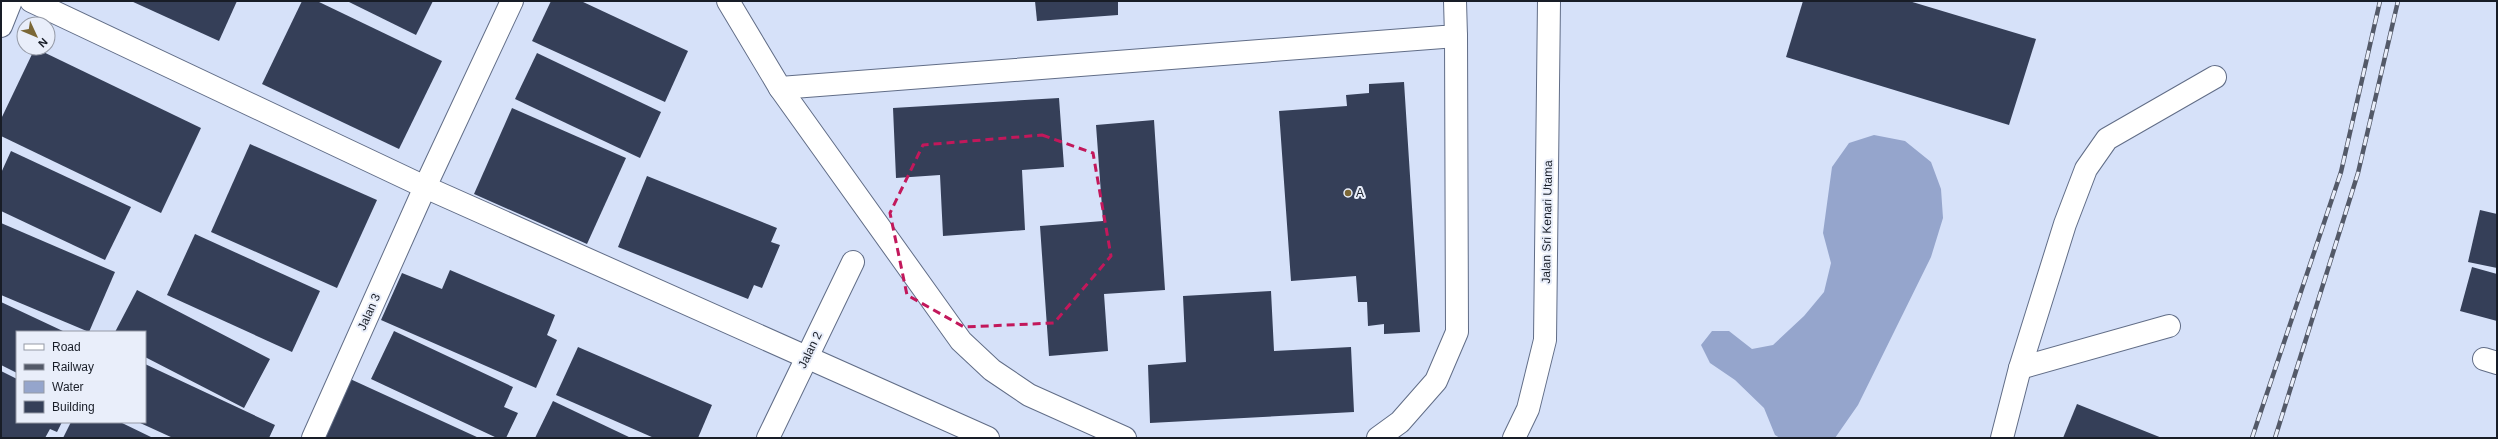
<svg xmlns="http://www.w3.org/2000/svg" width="2498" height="439" font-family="Helvetica,sans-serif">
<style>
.water{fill:#95a5cc}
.building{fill:#353f58}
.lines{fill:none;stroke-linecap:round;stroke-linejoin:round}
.minor-casing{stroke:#616d87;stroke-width:24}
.minor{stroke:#fff;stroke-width:22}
.rail-casing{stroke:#535968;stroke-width:4.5}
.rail{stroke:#e9eefa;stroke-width:3;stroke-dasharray:9;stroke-linecap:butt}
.marked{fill:none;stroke:#c2185b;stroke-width:3;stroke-dasharray:8 5;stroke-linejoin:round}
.poi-dot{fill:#7b6736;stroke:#e9eefa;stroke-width:1.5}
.labels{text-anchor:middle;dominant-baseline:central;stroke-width:4;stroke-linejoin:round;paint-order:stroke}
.poi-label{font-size:12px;fill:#181d27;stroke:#e9eefa;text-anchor:start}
.street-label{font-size:12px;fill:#181d27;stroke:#e9eefa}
</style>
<rect width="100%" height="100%" fill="#d6e1f9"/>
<polygon class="water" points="1874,135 1905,141 1931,162 1941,189 1943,218 1931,257 1858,405 1835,438 1780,438 1775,435 1764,408 1735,380 1710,363 1701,345 1712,331 1729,331 1752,349 1773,345 1804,316 1824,292 1831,263 1823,233 1832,167 1849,143"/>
<g class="building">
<polygon points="131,1 237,1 219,41"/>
<polygon points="302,1 317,1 442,61 399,149 262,84"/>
<polygon points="347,1 433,1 416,35"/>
<polygon points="551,1 581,1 688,51 665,102 532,41"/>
<polygon points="1035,1 1118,1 1118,15 1037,21"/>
<polygon points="1803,1 1909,1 2036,39 2009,125 1786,57"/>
<polygon points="35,48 201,128 161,213 1,136 1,119"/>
<polygon points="537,53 661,112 640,158 515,99"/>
<polygon points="1404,82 1420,332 1384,334 1384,324 1368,326 1367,302 1358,302 1356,276 1291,281 1279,111 1347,106 1346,95 1369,93 1369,84"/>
<polygon points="1059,98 1064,167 1022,170 1025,230 943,236 940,175 896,178 893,108"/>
<polygon points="512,108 626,158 587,244 474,194"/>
<polygon points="1154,120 1165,290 1104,294 1108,351 1049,356 1040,226 1103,221 1096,125"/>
<polygon points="250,144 377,200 337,288 211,232"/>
<polygon points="11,151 131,207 105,260 1,211 1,173"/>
<polygon points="647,176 777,228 771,242 780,245 762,288 754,285 748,299 618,247"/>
<polygon points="2480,210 2497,214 2497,268 2468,262"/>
<polygon points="1,223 115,272 89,332 1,295"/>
<polygon points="195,234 320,291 292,352 167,295"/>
<polygon points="2472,267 2497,274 2497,321 2460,311"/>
<polygon points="450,270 555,315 547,335 557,340 536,388 381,320 402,273 442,289"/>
<polygon points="137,290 270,359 244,408 145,357 145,332 115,332"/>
<polygon points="1271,291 1274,351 1351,347 1354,412 1150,423 1148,365 1186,362 1183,296"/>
<polygon points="1,302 65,332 17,332 17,373 1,365"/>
<polygon points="394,331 513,387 504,407 518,413 506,438 497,438 371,379"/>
<polygon points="578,347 712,405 698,438 654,438 556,395"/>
<polygon points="145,364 275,425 269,438 173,438 138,422 145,422"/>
<polygon points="1,371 17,379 17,422 62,422 57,432 50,429 45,438 1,438"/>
<polygon points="348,378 479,438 320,438"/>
<polygon points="553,401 631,438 535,438"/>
<polygon points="2077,404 2162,438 2063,438"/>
<polygon points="71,422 120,422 153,438 63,438"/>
</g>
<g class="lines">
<g class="minor-casing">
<g id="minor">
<polyline points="31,1 425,187 988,438"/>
<polyline points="728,1 780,88 1456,36 1455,1"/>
<polyline points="1,26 11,1"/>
<polyline points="780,88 961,341 992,370 1029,395 1125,438"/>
<polyline points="2484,359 2497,363"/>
<polyline points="2020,368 2169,326"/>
<polyline points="313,438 425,187 512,1"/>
<polyline points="768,438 853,262"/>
<polyline points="1378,438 1400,422 1436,381 1457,332 1456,36"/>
<polyline points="1514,438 1528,409 1545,340 1549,1"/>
<polyline points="2002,438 2020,368 2065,224 2086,169 2107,139 2215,77"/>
</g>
</g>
<use href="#minor" class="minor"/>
<g class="rail-casing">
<g id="rail">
<polyline points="2252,438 2341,172 2380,1"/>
<polyline points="2275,438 2358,173 2398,1"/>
</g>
</g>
<use href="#rail" class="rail"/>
</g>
<path class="marked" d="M 1042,135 L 1093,153 L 1111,256 L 1054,323 L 964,327 L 907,295 L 890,213 L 923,145 Z"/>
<circle class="poi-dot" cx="1348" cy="193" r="4"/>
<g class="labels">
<g class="poi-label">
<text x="1356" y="193">A</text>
</g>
<g class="street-label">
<text transform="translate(1547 222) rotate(-89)">Jalan Sri Kenari Utama</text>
<text transform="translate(369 312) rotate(-66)">Jalan 3</text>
<text transform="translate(810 350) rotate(-64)">Jalan 2</text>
</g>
</g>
<rect width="2498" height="439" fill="none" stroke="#181d27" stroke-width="4"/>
<rect x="16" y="331" width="130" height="92" fill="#e9eefa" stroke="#959aa6"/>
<rect x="24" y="344" width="20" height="6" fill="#ffffff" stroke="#959aa6"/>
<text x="52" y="351" font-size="12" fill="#181d27">Road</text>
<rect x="24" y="364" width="20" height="6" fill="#535968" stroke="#959aa6"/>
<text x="52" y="371" font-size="12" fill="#181d27">Railway</text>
<rect x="24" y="381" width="20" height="12" fill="#95a5cc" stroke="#959aa6"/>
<text x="52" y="391" font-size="12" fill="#181d27">Water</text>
<rect x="24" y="401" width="20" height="12" fill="#353f58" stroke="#959aa6"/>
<text x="52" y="411" font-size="12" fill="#181d27">Building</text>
<g transform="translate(36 36) rotate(134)"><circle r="19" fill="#e9eefa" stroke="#959aa6"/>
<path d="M0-3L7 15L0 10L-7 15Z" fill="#7b6736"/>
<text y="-6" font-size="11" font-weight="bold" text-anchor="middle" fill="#181d27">N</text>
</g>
</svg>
